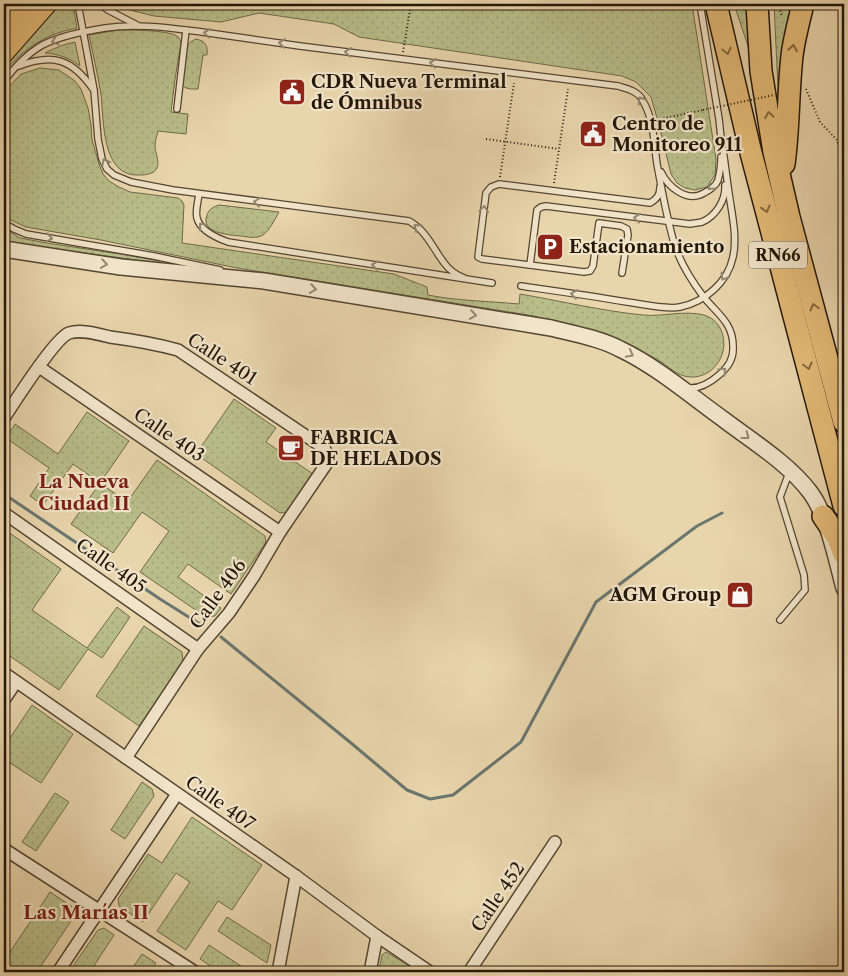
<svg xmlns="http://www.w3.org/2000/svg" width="848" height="976" font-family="'Libre Caslon Text',serif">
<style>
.grass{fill:url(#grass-dots);stroke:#6e6a48}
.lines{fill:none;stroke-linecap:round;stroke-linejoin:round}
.stream{stroke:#6a766f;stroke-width:3}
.service-casing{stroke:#544631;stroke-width:8}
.minor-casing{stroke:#544631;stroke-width:14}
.tertiary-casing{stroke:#544631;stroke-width:18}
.primary-casing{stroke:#231708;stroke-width:21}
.motorway-casing{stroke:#231708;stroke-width:24}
.path{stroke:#231708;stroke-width:2;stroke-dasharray:1 2.5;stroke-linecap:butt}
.service{stroke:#f1e4c9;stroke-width:5.5}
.minor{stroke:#f1e4c9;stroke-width:11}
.tertiary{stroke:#f1e4c9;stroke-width:15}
.primary{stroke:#e4ba76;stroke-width:19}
.motorway{stroke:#e4ba76;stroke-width:21}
.path-bridge{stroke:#231708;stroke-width:2;stroke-dasharray:1 2.5;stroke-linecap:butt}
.oneway{stroke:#948872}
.oneway2{stroke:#84683f}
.labels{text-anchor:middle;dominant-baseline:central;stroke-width:4.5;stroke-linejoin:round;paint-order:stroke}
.shield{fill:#f1e4c9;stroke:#615442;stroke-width:1}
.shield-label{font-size:16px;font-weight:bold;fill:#231708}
.poi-label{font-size:18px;font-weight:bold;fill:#231708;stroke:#f1e4c9;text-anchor:start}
.street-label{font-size:18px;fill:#231708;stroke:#f1e4c9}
.neighbourhood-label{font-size:19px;font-weight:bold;fill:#7a1f14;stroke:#f1e4c9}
</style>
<defs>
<pattern id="grass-dots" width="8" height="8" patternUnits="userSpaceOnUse" patternTransform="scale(1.25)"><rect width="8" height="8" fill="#b8bd89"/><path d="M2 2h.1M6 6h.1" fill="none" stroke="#9ea275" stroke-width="1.8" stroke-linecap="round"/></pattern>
</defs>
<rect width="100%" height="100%" fill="#e9d5ac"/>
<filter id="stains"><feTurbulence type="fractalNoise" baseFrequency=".004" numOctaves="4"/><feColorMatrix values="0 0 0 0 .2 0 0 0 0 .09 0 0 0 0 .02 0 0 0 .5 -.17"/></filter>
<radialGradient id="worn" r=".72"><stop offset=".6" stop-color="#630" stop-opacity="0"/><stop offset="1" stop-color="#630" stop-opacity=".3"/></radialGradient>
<g class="grass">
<path d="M 57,4 L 73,4 L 77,28 C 68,30 59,32 50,36 C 32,44 17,57 4,72 L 4,66 Z"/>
<polygon points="114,4 692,4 716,159 715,175 707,187 695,190 685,188 677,183 671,174 660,129 651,97 636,82 622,76 359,37 334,24 259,13 221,22 154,16 126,9"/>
<polygon points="734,4 749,4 749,49"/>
<polygon points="774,4 794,4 780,129"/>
<path d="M 118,30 C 131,30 167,30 177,36 C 180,39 180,40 181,43 L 175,79 L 171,112 L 188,114 L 186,134 L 158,131 C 157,135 155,141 155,146 C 155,153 160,161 157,168 C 154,174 146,175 140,175 C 101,178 104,120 101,95 C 98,75 93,55 89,35 Z"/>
<path d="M 196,39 C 206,41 208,46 207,55 L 203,55 L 198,89 C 192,89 185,90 182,84 L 187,48 C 188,43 191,41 196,39 Z"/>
<path d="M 75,42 L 80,66 C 69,58 59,54 45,53 C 55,48 64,44 75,42 Z"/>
<path d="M 40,68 L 59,70 L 75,81 L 81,89 L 88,108 L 91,125 L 92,140 L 99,164 L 103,174 L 109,181 L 119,187 L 130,192 L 178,198 L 182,201 L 184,205 L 182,243 L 394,274 L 427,287 L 428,295 C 458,301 488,301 519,304 L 520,294 C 561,301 602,311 643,315 C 663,317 684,310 704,315 C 714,318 721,326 723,336 C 728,356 712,378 691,377 C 677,377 669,366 658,360 C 632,346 606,335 578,327 C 563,323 548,320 534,316 L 237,268 L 101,240 L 26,227 L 11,220 L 4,215 L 4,92 L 21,74 Z"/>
<path d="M 219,205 L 279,212 C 275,219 270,230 263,235 C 257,239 248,237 241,236 C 229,235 200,233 207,215 C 209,209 213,207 219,205 Z"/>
<polygon points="4,228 20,238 47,243 120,254 159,261 158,263 4,242"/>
<polygon points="234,399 276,428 266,442 313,474 287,512 280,513 196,454"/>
<polygon points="87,412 129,441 100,483 127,502 157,460 265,536 266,542 231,594 188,564 178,577 221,608 215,616 206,617 140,572 169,531 142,512 113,553 71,524 100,483 73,464 43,505 30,496 49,468 6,438 15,424 58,454"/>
<polygon points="4,529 61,569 32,610 87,648 117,607 130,617 102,658 88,649 59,690 4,652"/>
<polygon points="144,626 182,652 183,662 139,726 96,696"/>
<polygon points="32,705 73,734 41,783 4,759 4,747"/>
<polygon points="142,782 152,789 154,796 125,839 111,830"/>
<polygon points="55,793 69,802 36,851 22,842"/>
<polygon points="192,817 262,865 232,910 218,901 186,950 157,931 190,882 176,873 143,922 119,906 118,899 148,854 162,863"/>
<polygon points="50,892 74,908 75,915 37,972 4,972 4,961"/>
<polygon points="227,917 271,945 267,963 218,931"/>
<polygon points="104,928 114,935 90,972 69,972 98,930"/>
<polygon points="209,945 250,972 220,972 200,959"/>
<polygon points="386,952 410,966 409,972 388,972 379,970 382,955"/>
<polygon points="142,954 156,963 150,972 130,972"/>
</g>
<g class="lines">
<g class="stream">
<polyline points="4,494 160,599 203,626"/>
<polyline points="221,637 351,743 407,790 430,799 453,795 521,742 596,602 697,526 722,513"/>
</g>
<g class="service-casing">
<g id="service">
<path d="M 78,4 L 94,90 L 98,139 L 102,159 L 107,169 L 114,175 L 131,182 L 173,190 L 409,221 C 427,231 433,249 445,264 C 450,271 457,275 464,278"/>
<polyline points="100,4 108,10 137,25"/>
<polyline points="700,4 719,119 722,147"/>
<path d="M 19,66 C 53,53 72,59 93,89"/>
<path d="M 4,81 C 14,68 26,55 39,47 C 55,37 86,31 105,28 C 137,23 170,28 202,32 C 235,37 267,41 300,46 C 406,60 512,73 618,86 C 628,89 638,91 643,101 C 654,120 654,144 657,164 C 662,191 667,220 675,246 C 681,264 691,280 703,296 C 716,313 733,322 733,346 C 734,359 728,367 719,375 C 711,382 699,389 688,388"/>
<polyline points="177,109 186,30"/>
<path d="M 661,172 C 668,187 687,203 704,193 C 710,190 716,186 718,180 C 720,173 721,164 721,157"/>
<path d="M 199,194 C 198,202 195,211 197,218 C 200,231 217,238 228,242 L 492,283"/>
<polyline points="4,223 14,229 26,234 154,256 220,270"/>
<path d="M 530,265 L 537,210 L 541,207 L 546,206 L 690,224 C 694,223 698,223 702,222 C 716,216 726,200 725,185"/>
<path d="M 622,273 L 628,235 L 627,229 L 621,226 L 599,223 L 593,266 L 590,271 L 584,272 L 482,259 L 478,257 L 486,193 L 491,187 L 499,184 L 650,203 C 657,199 660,195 660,187"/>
<path d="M 521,286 C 556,291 592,296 627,302 C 642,304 666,310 680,307 C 705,302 728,282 733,257 C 737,239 733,219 730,200 C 727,181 725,162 722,143"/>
<polyline points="780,620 805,590 804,575 780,497 789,473"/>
</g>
</g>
<g class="minor-casing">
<g id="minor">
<polyline points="39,367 280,532"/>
<path d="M 4,418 C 14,403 55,338 69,333 C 81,329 98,334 110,337 C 133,340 156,344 178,350 L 324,448 L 328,456 L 327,463 L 280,532 L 254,576 L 229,613 L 198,649 L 126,758"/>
<polyline points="4,513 198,649"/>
<polyline points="4,673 296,876 377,936 430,972"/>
<polyline points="4,700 16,682"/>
<polyline points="4,849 195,972"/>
<polyline points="58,972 177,794"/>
<polyline points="278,972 296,876"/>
<polyline points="370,972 377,936"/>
<polyline points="469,972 555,842"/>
</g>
</g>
<g class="tertiary-casing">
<path id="tertiary" d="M 4,249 L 121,267 L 264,281 L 551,328 C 574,334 599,338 620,349 C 656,366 691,396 723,419 C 752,441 788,463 810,492 C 828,516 836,559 844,588"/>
</g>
<g class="primary-casing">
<polyline id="primary" points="4,53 47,4"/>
</g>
<g class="motorway-casing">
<g id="motorway">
<polyline points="716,4 750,149 844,506"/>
<polyline points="757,4 761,71 774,152 789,217 844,422"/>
<polyline points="4,30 26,4"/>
<path d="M 784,164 C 789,128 788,92 792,56 C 794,39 799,21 803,4"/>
<polyline points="823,516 838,538 844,554"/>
</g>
</g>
<g class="path">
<polyline points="778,4 782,17"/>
<polyline points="403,52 411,4"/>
<polyline points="806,89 820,122 837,140 844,166"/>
<polyline points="660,119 703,110"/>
<polyline points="486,139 559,149"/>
<polyline points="500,177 514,83"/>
<polyline points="554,183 568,89"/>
</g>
<use href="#service" class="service"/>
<use href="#minor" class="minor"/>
<use href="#tertiary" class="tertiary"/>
<use href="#primary" class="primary"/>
<use href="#motorway" class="motorway"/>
<polyline class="path-bridge" points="703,110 774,95"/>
</g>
<defs><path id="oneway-chevron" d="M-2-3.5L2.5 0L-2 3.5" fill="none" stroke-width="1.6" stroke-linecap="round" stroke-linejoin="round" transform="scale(1.25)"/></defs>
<g class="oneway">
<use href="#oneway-chevron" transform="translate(207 33) rotate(-173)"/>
<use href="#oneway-chevron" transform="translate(55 41) rotate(162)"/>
<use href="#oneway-chevron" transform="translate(282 43) rotate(-172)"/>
<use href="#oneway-chevron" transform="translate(348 52) rotate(-173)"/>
<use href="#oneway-chevron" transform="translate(433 63) rotate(-173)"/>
<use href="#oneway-chevron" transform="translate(641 100) rotate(-125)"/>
<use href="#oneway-chevron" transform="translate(105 162) rotate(-117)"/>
<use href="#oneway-chevron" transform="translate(711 187) rotate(138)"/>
<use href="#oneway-chevron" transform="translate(257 202) rotate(-173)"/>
<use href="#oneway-chevron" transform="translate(484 209) rotate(-82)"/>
<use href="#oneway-chevron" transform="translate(637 218) rotate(-173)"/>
<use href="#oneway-chevron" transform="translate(202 226) rotate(-131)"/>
<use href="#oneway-chevron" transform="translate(417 227) rotate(-141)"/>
<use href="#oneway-chevron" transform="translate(49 238) rotate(10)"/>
<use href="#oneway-chevron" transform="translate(104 264) rotate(9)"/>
<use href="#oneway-chevron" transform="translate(375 265) rotate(-171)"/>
<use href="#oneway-chevron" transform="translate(724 277) rotate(122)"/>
<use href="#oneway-chevron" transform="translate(313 289) rotate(9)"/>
<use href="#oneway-chevron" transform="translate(574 294) rotate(-172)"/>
<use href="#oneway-chevron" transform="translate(473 315) rotate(9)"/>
<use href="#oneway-chevron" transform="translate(630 354) rotate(28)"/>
<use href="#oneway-chevron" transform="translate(723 371) rotate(-44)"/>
<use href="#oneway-chevron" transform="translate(746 436) rotate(37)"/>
</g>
<g class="oneway2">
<use href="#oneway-chevron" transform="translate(793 48) rotate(-81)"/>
<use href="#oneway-chevron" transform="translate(727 51) rotate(77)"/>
<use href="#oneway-chevron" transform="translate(769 115) rotate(-100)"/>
<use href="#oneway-chevron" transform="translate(766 209) rotate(75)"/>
<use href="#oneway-chevron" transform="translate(814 307) rotate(-105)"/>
<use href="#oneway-chevron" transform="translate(808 366) rotate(75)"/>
</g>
<defs>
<g id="civic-square" transform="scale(1.4375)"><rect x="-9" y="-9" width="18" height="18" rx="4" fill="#8f2418" stroke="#f1e4c9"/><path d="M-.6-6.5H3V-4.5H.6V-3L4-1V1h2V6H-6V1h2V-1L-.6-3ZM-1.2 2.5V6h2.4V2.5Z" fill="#fff"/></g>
<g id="parking-square" transform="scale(1.4375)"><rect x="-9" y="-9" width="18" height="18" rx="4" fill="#8f2418" stroke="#f1e4c9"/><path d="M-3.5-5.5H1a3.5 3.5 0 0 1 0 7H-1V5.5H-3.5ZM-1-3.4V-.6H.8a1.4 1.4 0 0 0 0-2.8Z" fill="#fff"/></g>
<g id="cafe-square" transform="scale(1.4375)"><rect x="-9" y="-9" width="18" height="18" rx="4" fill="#8f2418" stroke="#f1e4c9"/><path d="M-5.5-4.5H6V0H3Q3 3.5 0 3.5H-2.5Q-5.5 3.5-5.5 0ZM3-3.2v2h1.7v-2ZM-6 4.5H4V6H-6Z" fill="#fff"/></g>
<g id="shop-square" transform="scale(1.4375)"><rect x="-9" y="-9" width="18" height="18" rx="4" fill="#8f2418" stroke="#f1e4c9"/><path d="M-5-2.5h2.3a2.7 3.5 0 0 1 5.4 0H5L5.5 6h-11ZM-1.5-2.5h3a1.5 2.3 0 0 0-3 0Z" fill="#fff"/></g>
</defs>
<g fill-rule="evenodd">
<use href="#civic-square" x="292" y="92"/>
<use href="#civic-square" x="593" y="134"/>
<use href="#parking-square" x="550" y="247"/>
<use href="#cafe-square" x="291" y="448"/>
<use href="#shop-square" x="740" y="595"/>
</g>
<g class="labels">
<rect class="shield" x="749" y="241.5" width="58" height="27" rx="4"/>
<g class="shield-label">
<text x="778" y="255">RN66</text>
</g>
<g class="poi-label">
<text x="311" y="82">CDR Nueva Terminal<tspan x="311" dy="21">de Ómnibus</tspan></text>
<text x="612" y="124">Centro de<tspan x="612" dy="21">Monitoreo 911</tspan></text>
<text x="569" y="247">Estacionamiento</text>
<text x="310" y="438">FABRICA<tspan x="310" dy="21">DE HELADOS</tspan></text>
<text x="721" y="595" text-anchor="end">AGM Group</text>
</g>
<g class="street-label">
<text transform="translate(222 359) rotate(33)">Calle 401</text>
<text transform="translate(169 435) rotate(34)">Calle 403</text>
<text transform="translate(111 566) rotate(35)">Calle 405</text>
<text transform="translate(218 594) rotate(-54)">Calle 406</text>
<text transform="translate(220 803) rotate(35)">Calle 407</text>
<text transform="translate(498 897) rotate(-56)">Calle 452</text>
</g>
<g class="neighbourhood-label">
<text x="84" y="481">La Nueva<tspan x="84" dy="22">Ciudad II</tspan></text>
<text x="86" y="912">Las Marías II</text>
</g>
</g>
<rect width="848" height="976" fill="none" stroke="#e9d5ac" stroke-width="20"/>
<rect x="5" y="5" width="838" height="966" fill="none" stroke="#231708" stroke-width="2.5"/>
<rect x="10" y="10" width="828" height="956" fill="none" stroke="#231708"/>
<rect width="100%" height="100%" filter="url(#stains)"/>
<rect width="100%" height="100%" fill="url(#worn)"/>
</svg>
